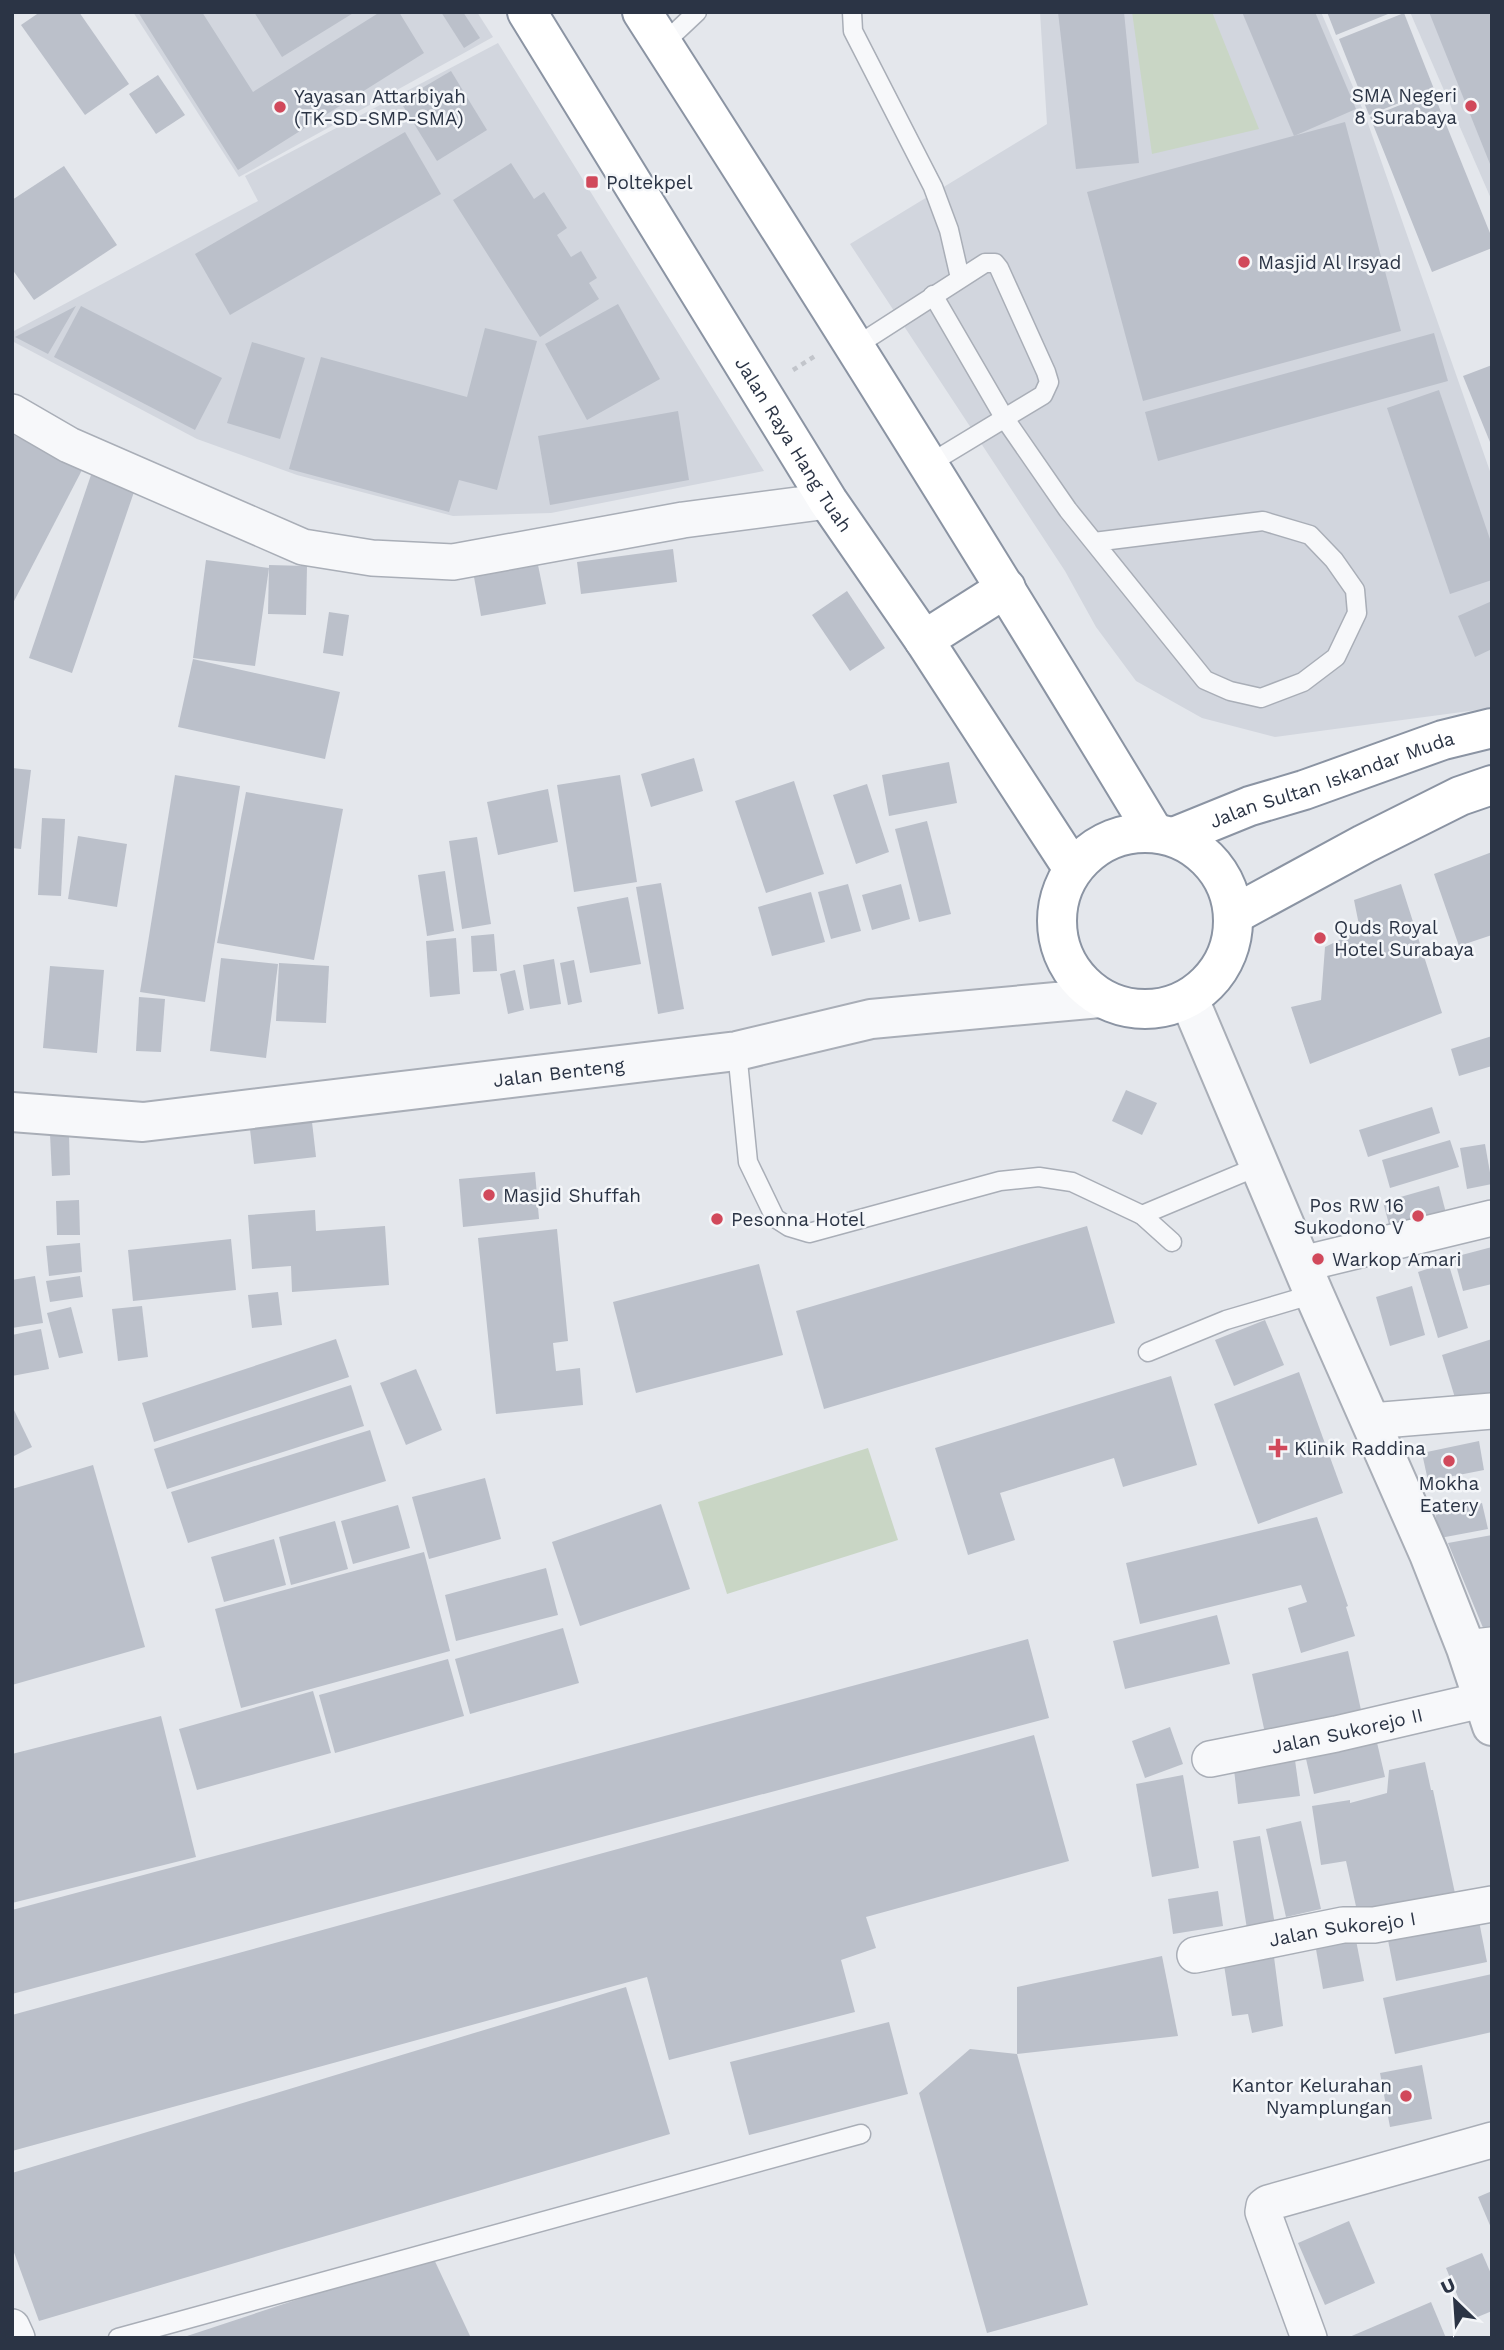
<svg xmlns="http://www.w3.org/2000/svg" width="1504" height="2350" font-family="'Work Sans',sans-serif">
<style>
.built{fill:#d2d6de}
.green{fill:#c9d6c5}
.building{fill:#bbc0ca}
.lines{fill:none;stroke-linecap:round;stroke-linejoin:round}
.service-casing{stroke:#a9aeb7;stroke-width:21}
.minor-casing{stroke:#a9aeb7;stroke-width:38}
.tertiary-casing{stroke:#a9aeb7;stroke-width:42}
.trunk-casing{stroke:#8b94a3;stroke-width:42}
.path{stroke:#c2c5cb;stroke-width:4.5;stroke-dasharray:5 5;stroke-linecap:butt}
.service{stroke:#f7f8fa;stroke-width:18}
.minor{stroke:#f7f8fa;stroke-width:35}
.tertiary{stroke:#f7f8fa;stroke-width:38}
.trunk{stroke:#fff;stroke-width:38}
.poi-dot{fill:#d1495b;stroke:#f4f6f9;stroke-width:2.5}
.labels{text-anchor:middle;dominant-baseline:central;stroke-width:5;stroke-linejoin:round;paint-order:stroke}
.poi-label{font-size:19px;fill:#2b3445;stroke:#f4f6f9;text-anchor:start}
.street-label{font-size:19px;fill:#2b3445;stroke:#f4f6f9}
</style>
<rect width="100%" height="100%" fill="#e4e7ec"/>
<g class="built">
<polygon points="133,12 477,12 493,37 239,177"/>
<polygon points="1040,12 1321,12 1365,115 1492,477 1492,708 1275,737 1202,718 1136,681 1096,627 1065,571 850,244 1047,124"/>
<polygon points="1410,12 1492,12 1492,201"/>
<polygon points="498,43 764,471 551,513 453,516 297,475 197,439 12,341 12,332 258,201 245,176"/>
</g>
<g class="green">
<polygon points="1132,12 1212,12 1259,129 1152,154"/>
<polygon points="868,1448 898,1540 727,1594 698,1502"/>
</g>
<g class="building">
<polygon points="40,12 79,12 129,84 85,115 21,25"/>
<polygon points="138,12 202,12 253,92 380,12 399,12 424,53 238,170"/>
<polygon points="254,12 355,12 282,57"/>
<polygon points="441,12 463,12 480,38 464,48"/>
<polygon points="1058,12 1124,12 1139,163 1076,169"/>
<polygon points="1242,12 1315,12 1356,109 1294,136"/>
<polygon points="1327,12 1393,12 1336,35"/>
<polygon points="1429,12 1492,12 1492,169"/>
<polygon points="1404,13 1434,89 1369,115 1339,39"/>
<polygon points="451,71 487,130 437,161 400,101"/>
<polygon points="158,75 185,115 156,134 129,94"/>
<polygon points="1433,92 1492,238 1492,248 1432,272 1370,117"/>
<polygon points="1345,122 1401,331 1143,401 1087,192"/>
<polygon points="405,132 441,194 230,315 195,254"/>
<polygon points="511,163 534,199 544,192 567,228 557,235 571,257 581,251 597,278 589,283 599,299 540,337 453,200"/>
<polygon points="64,166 117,245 34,300 12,269 12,200"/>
<polygon points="618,304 660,379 587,420 545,344"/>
<polygon points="76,306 48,354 15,337 53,318"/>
<polygon points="81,306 222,378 195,430 54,357"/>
<polygon points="485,328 537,341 497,490 459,480 449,512 289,469 321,357 467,397"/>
<polygon points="1434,333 1448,381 1158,461 1145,412"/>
<polygon points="252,342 305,358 280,439 227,423"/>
<polygon points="1492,365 1492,447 1463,376"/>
<polygon points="1439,390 1492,545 1492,580 1450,594 1387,408"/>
<polygon points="678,411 689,480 550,505 538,436"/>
<polygon points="12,434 82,470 12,605"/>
<polygon points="91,475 135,489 72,673 29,658"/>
<polygon points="673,549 677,582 581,594 577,562"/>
<polygon points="206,560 269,568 255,666 193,658"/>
<polygon points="269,565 307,566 306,615 268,614"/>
<polygon points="538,565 546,604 481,616 474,577"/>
<polygon points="847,591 885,648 850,671 812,615"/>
<polygon points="1492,601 1492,649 1475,657 1458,616"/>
<polygon points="329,612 349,615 343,656 323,653"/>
<polygon points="193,659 340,692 325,759 178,727"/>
<polygon points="694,758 703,791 651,807 641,774"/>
<polygon points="949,762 957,803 889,816 882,775"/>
<polygon points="12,768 31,770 21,849 12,848"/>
<polygon points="175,775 240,786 205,1002 140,992"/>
<polygon points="620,775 637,882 574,892 557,785"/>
<polygon points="794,781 824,874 766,893 735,801"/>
<polygon points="867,784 889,852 856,864 833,795"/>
<polygon points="548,789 558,842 498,855 487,802"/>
<polygon points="246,792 343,809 314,960 217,943"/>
<polygon points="42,818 65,819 61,896 38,895"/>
<polygon points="927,821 951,914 919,922 895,829"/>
<polygon points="78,836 127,844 117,907 68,899"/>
<polygon points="477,837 491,924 462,929 449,841"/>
<polygon points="1492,852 1492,935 1459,946 1434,874"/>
<polygon points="445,871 454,931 427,936 418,875"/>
<polygon points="661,883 684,1009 658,1014 636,887"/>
<polygon points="848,884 861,931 831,939 818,892"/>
<polygon points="901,884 910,919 872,930 862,895"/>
<polygon points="1401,884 1442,1013 1310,1064 1291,1007 1321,1000 1325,947 1360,930 1354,900"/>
<polygon points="811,892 825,942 772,956 758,907"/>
<polygon points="628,897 641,964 590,973 577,907"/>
<polygon points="494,934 497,971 473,972 471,936"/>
<polygon points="456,938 460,994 430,997 426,941"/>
<polygon points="221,958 278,964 266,1058 210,1051"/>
<polygon points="554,959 561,1004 530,1009 523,965"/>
<polygon points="574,960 582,1002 568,1005 560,963"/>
<polygon points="279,963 329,966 326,1023 276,1021"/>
<polygon points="50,966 104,970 97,1053 43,1048"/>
<polygon points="515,970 524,1010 508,1014 500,974"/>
<polygon points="139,997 165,999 161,1052 136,1051"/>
<polygon points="1492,1036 1492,1066 1459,1076 1451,1049"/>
<polygon points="1126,1090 1157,1103 1142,1135 1112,1121"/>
<polygon points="1432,1107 1440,1133 1368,1157 1359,1130"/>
<polygon points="312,1122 316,1157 254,1164 250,1129"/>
<polygon points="69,1133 70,1175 52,1176 50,1134"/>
<polygon points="1450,1140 1459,1167 1390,1188 1382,1160"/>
<polygon points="1485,1144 1492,1184 1467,1189 1460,1148"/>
<polygon points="535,1172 539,1219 463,1227 459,1179"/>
<polygon points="1439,1186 1447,1217 1391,1232 1383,1202"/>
<polygon points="79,1200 80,1235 57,1235 56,1201"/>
<polygon points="315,1210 316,1231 385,1226 389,1285 292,1292 291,1266 252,1269 248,1215"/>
<polygon points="1087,1226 1115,1323 824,1409 796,1311"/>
<polygon points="557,1229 568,1341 553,1343 556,1371 580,1368 583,1405 496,1414 478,1238"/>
<polygon points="231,1239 236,1290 133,1301 128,1250"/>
<polygon points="80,1243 82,1272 49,1276 46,1246"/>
<polygon points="1492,1247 1492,1284 1463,1291 1454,1257"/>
<polygon points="1448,1262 1468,1328 1438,1338 1418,1272"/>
<polygon points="759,1264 783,1355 636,1393 613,1302"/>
<polygon points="35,1276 43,1323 12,1328 12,1280"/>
<polygon points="80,1276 83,1297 50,1302 46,1281"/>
<polygon points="1412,1286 1425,1335 1390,1346 1376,1297"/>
<polygon points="278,1292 282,1325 252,1328 248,1295"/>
<polygon points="142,1306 148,1357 118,1361 112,1309"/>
<polygon points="71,1307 83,1353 59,1358 47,1313"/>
<polygon points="1265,1320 1284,1365 1234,1386 1215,1340"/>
<polygon points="41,1329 49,1369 12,1376 12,1335"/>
<polygon points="336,1339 349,1377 154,1442 142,1403"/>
<polygon points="1492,1339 1492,1401 1459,1411 1442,1355"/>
<polygon points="416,1369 442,1430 406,1445 380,1383"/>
<polygon points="1299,1372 1343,1493 1258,1524 1214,1404"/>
<polygon points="1171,1376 1197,1465 1123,1487 1114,1458 1000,1493 1015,1540 968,1555 935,1448"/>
<polygon points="351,1385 364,1426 167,1489 154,1449"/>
<polygon points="12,1406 32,1447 12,1457"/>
<polygon points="370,1430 386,1481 188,1543 171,1492"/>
<polygon points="1479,1441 1484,1470 1428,1481 1422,1453"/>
<polygon points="93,1465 145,1647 12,1685 12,1489"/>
<polygon points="485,1478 501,1539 429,1559 412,1497"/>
<polygon points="1482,1503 1488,1529 1440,1538 1435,1512"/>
<polygon points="661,1504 690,1589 580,1626 552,1542"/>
<polygon points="398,1505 410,1548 353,1564 341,1521"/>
<polygon points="1317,1517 1348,1606 1346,1607 1355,1636 1301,1653 1288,1608 1307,1602 1301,1585 1140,1624 1126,1563"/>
<polygon points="335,1521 348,1569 291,1585 279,1537"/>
<polygon points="1492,1535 1492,1634 1486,1635 1448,1543"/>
<polygon points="274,1539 286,1585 224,1602 211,1557"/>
<polygon points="424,1552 450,1651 241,1708 215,1609"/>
<polygon points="546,1568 558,1615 456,1641 445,1595"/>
<polygon points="1217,1615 1230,1664 1125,1689 1113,1641"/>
<polygon points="563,1628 579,1683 470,1714 455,1659"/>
<polygon points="1028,1639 1049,1718 12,1994 12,1910"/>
<polygon points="1348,1651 1361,1710 1265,1733 1252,1674"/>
<polygon points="448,1659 464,1716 335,1753 319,1695"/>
<polygon points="313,1691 331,1753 197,1790 179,1729"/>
<polygon points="161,1716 196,1857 12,1903 12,1754"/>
<polygon points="1170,1727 1183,1764 1145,1778 1132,1741"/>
<polygon points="1375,1734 1385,1777 1314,1794 1304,1750"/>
<polygon points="1034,1735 1069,1861 866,1917 876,1948 841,1960 855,2012 669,2060 647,1977 12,2151 12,2015"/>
<polygon points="1294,1753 1300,1796 1238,1804 1233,1761"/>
<polygon points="1425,1762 1431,1790 1433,1790 1456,1898 1359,1920 1346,1861 1321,1865 1312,1806 1350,1800 1350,1803 1387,1793 1389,1770"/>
<polygon points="1183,1775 1199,1868 1152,1877 1136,1784"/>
<polygon points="1301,1821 1321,1909 1286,1917 1266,1829"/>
<polygon points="1260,1836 1275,1925 1247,1929 1233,1841"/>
<polygon points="1218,1891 1223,1926 1173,1934 1168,1899"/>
<polygon points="1478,1916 1487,1962 1396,1981 1387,1935"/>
<polygon points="1354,1930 1364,1981 1323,1989 1314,1938"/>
<polygon points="1162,1956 1178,2036 1017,2054 1017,1987"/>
<polygon points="1274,1957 1283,2026 1252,2033 1248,2014 1232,2016 1224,1965"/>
<polygon points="1492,1974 1492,2032 1395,2054 1383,1998"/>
<polygon points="626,1987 670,2134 39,2321 12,2247 12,2173"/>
<polygon points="889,2022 908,2094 749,2135 730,2062"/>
<polygon points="970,2049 1017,2054 1088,2305 987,2333 919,2093"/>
<polygon points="1422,2065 1432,2119 1390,2127 1380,2073"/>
<polygon points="1492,2191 1492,2230 1478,2197"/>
<polygon points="1349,2221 1375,2283 1325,2305 1298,2243"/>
<polygon points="1482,2253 1492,2276 1492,2311 1468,2321 1446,2268"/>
<polygon points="432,2255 471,2338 184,2338 184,2337"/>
<polygon points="1431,2302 1446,2338 1347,2338"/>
</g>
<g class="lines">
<g class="service-casing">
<g id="service">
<polyline points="852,12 853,31 933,187 949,230 960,278"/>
<polyline points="663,44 697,12"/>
<polyline points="933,295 1005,419 1068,510 1205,680 1230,691 1261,698 1303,682 1336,657 1357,613 1355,590 1334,560 1310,535 1263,521 1094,542"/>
<polyline points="856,346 985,263 995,263 999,268 1046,372 1049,382 1043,395 929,464"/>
<polyline points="737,1051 748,1162 775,1218 789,1227 809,1233 1000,1181 1039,1177 1072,1182 1142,1215 1259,1166"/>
<polyline points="1142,1215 1172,1242"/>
<polyline points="1148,1352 1226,1320 1314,1294"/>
<polyline points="118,2338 861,2134"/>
</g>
</g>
<g class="minor-casing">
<g id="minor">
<polyline points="12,412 69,445 303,547 372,558 453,562 683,520 828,501"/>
<polyline points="1302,1264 1492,1218"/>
<polyline points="1371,1421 1492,1411"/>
<polyline points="1466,1648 1492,1645"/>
<path id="s1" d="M 1210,1759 L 1336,1734 L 1482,1700"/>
<path id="s2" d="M 1195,1955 L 1343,1925 L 1374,1925 L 1492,1904"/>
<polyline points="12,2327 17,2338"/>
<polyline points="1309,2338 1263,2212 1264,2206 1268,2203 1492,2140"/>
</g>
</g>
<g class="tertiary-casing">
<g id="tertiary">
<polyline points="1189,999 1314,1294 1429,1554 1466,1648 1492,1726"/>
<path id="s3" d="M 12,1112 L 143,1122 L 737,1051 L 871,1019 L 1100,998"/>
</g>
</g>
<g class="trunk-casing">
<g id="trunk">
<path id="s4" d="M 527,12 L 828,501 L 924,640 L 1073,869"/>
<path d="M 642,12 C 816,283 987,556 1153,831"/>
<polyline points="924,640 1006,588"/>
<circle cx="1145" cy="921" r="88"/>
<path id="s5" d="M 1176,836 L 1250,806 L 1304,790 L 1443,740 L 1492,728"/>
<polyline points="1235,914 1364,844 1460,796 1492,785"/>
</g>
</g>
<polyline class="path" points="793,370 815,356"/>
<use href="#service" class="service"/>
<use href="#minor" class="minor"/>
<use href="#tertiary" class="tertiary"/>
<use href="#trunk" class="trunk"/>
</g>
<g class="poi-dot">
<circle cx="1471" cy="106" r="7"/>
<circle cx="280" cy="107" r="7"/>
<rect x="585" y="175" width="14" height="14" rx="3.5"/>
<circle cx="1244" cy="262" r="7"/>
<circle cx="1320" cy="938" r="7"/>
<circle cx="489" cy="1195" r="7"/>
<circle cx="1418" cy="1216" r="7"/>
<circle cx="717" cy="1219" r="7"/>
<circle cx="1318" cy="1259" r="7"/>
<path d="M1274.5 1437.5h7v7h7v7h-7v7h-7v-7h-7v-7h7z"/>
<circle cx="1449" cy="1461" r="7"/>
<circle cx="1406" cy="2096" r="7"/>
</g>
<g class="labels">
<g class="poi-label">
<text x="1457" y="95" text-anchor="end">SMA Negeri<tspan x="1457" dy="22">8 Surabaya</tspan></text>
<text x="294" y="96">Yayasan Attarbiyah<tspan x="294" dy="22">(TK-SD-SMP-SMA)</tspan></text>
<text x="606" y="182">Poltekpel</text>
<text x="1258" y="262">Masjid Al Irsyad</text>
<text x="1334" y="927">Quds Royal<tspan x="1334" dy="22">Hotel Surabaya</tspan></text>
<text x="503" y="1195">Masjid Shuffah</text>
<text x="1404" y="1205" text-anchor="end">Pos RW 16<tspan x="1404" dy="22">Sukodono V</tspan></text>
<text x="731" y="1219">Pesonna Hotel</text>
<text x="1332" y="1259">Warkop Amari</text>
<text x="1294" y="1448">Klinik Raddina</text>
<text x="1449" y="1483" text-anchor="middle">Mokha<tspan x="1449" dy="22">Eatery</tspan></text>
<text x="1392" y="2085" text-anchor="end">Kantor Kelurahan<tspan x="1392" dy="22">Nyamplungan</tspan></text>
</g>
<g class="street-label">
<text stroke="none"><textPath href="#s4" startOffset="508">Jalan Raya Hang Tuah</textPath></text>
<text stroke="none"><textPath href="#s5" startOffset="166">Jalan Sultan Iskandar Muda</textPath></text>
<text stroke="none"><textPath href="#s3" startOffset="550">Jalan Benteng</textPath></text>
<text stroke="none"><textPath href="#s1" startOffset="140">Jalan Sukorejo II</textPath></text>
<text stroke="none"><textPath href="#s2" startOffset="150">Jalan Sukorejo I</textPath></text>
</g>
</g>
<rect width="1504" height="2350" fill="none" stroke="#2b3445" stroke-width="28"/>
<g transform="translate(1455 2301) rotate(335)" stroke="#f4f6f9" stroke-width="5" paint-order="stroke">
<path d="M0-5L12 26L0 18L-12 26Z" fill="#2b3445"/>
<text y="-10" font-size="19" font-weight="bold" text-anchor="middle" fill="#2b3445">U</text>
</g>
</svg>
